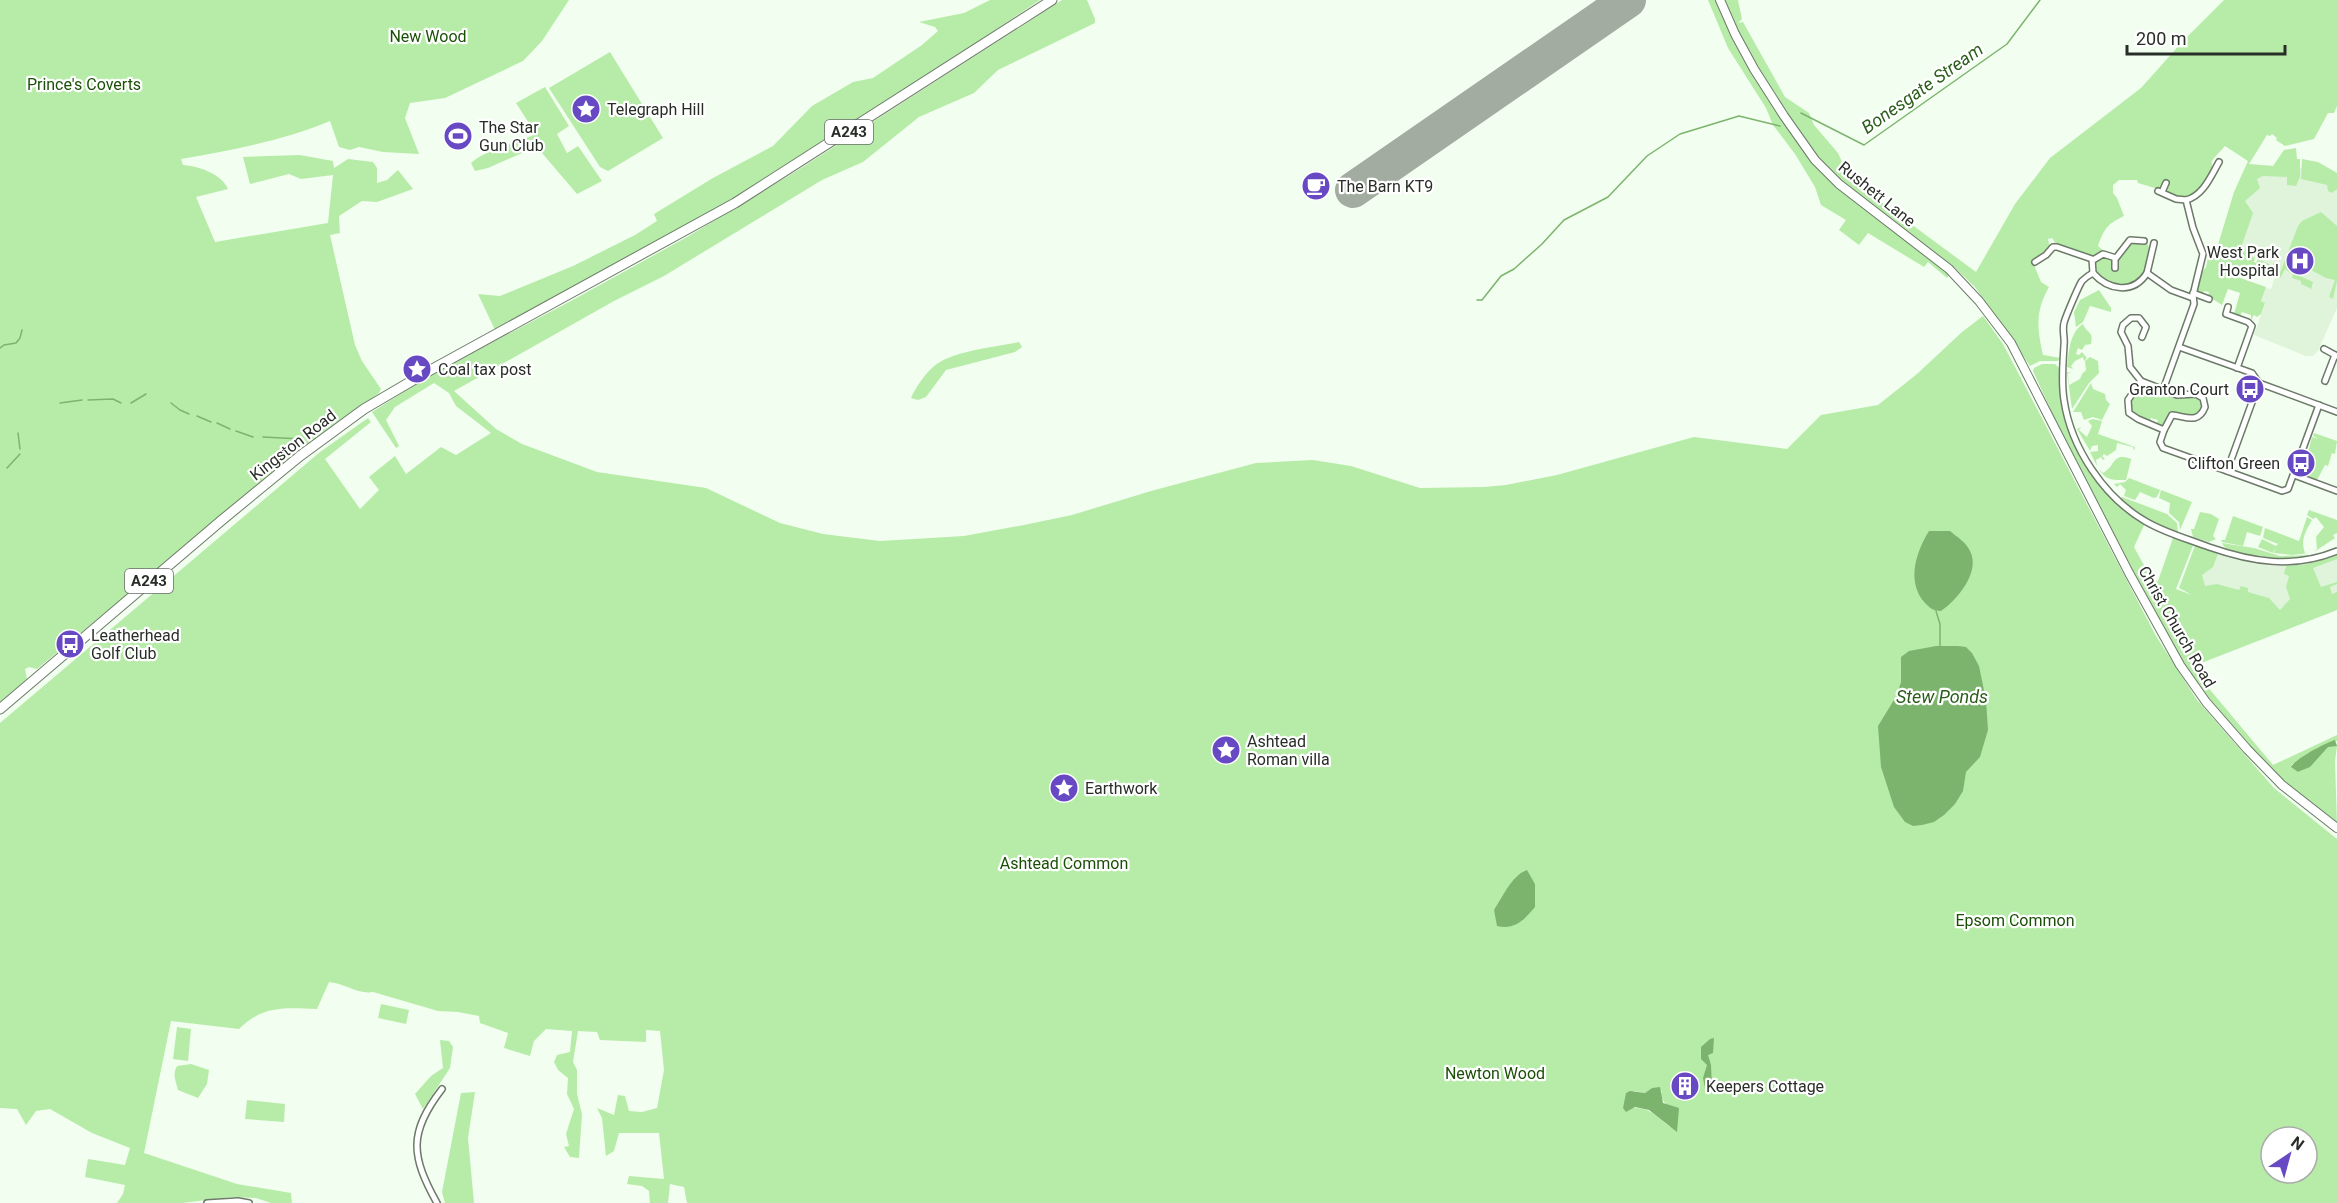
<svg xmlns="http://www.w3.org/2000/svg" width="2337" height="1203" font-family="Roboto,sans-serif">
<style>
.built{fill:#e0f4db}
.green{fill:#b6eca8;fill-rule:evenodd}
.water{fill:#7cb46e}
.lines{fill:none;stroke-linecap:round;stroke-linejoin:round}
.stream{stroke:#7cb46e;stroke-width:1.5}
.runway{stroke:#a2aca0;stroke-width:36}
.minor-casing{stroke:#6d7a69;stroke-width:8}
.secondary-casing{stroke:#6d7a69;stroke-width:10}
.trunk-casing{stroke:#6d7a69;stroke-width:11}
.minor{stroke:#fff;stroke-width:5}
.secondary{stroke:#fff;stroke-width:8}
.trunk{stroke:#fff;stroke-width:9}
.labels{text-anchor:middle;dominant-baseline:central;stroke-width:4.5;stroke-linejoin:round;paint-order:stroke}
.shield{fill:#fff;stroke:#686d68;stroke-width:1.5}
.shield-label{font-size:15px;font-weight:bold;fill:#282e27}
.park-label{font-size:16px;fill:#1a4f06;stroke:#fff}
.poi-label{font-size:16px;fill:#282e27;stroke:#fff;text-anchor:start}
.street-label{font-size:16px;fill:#282e27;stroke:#fff}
.water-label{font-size:18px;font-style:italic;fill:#295d19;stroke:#fff}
</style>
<rect width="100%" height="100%" fill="#f2feef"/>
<g class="built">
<polygon points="2247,164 2302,168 2317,171 2337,180 2337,308 2318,351 2313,356 2306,356 2254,335 2265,303 2261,301 2265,288 2271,289 2276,273 2275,266 2249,255 2241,248 2252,214 2230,205"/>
<polygon points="2218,553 2256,564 2275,566 2303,565 2337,555 2337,601 2206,652 2189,602 2199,575"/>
</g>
<g class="green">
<path d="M 0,0 L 569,0 L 542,41 L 523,61 L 445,98 L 410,103 L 405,118 L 419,154 L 383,152 L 359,147 L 350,150 L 339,147 L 330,121 C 282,141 231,150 181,159 L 183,165 C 198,166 222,174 228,189 L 196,197 L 215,242 L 328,223 L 333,175 L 301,179 L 289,174 L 250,184 L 243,157 L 300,155 L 333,161 L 334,168 L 348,159 L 373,162 L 377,168 L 377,183 L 387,180 L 398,170 L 413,189 L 377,202 L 362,201 L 339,216 L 340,233 L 330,235 L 355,345 L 362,361 L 381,389 L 379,393 L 294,456 L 37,669 L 29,667 L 25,669 L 27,679 L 0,703 Z"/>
<polygon points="990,0 1040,0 857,122 742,195 496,332 478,294 500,296 573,266 635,235 657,221 654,214 713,178 773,146 812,106 853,82 873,78 922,45 938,31 935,27 919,22 964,13"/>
<path d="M 1062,0 L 1087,0 L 1095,19 L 1095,23 L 998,70 L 974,93 L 919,117 L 863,162 L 822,180 L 664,276 L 614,301 L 454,391 L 496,429 L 522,444 L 597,472 L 706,488 L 780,523 L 823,534 L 880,541 L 964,536 L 1024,525 L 1072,515 L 1151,491 L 1256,463 L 1313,460 L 1351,466 L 1420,488 L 1484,487 L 1506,485 L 1557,475 L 1694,437 L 1787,449 L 1821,415 L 1878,405 L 1917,374 L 1962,332 L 1983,316 L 2003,344 L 2156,636 L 2197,700 L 2274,788 L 2337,839 L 2337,1203 L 687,1203 L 684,1187 L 670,1184 L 668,1203 L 650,1203 L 649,1191 L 642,1186 L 627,1184 L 629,1176 L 664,1179 L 659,1133 L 619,1133 L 614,1151 L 606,1156 L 602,1118 L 597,1108 L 614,1115 L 618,1095 L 625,1096 L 629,1111 L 642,1112 L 657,1108 L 664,1070 L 660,1031 L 646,1030 L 646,1042 L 600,1040 L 597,1032 L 578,1031 L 573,1062 L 577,1070 L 577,1094 L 582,1114 L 579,1158 L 570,1157 L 564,1147 L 569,1146 L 566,1134 L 574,1109 L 567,1094 L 568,1078 L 558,1070 L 554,1062 L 557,1055 L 570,1052 L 572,1031 L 546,1029 L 534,1041 L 530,1056 L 504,1048 L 508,1033 L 480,1023 L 479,1016 L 458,1012 L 438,1011 L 373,992 C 359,995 344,983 329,982 L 317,1009 C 285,1008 263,1005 239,1029 L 171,1021 L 144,1153 L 237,1184 L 291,1193 L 292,1203 L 271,1203 L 256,1198 L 231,1197 L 182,1203 L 117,1203 L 123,1194 L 125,1185 L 85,1177 L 88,1159 L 125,1165 L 130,1148 L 92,1133 L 50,1109 L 36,1111 L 26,1125 L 17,1109 L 0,1108 L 0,723 L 320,452 L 368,418 L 371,422 L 325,459 L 360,509 L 379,490 L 369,477 L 395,456 L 406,474 L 441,447 L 456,455 L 491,433 L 456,406 L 449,393 L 434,383 L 395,407 L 386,420 L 399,446 L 396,448 L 372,412 L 434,373 L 569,302 L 687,237 L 798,170 ZM 1526,870 L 1535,884 L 1494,910 C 1502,898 1512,876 1526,870 ZM 1652,1088 L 1662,1091 L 1660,1095 L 1666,1105 L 1670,1127 C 1650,1111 1649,1107 1623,1108 L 1634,1091 L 1645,1093 ZM 2271,1137 L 2307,1137 L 2307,1173 L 2271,1173 Z"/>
<path d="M 1708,0 L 1738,0 L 1742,19 L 1738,23 L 1743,22 L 1785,97 L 1809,113 L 1814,125 L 1838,153 L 1847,173 L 1873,196 L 1976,272 L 2015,204 L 2050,158 L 2141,88 L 2183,41 L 2224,0 L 2337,0 L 2337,106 L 2334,113 L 2328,113 L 2314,139 L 2285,146 L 2276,140 L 2277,138 L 2272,134 L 2270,136 L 2267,135 L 2249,164 L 2273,166 L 2284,150 L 2296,148 L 2297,159 L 2300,159 L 2300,177 L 2296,186 L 2287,185 L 2287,177 L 2263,176 L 2257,179 L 2260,188 L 2245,201 L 2253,213 L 2241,248 L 2250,251 L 2249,255 L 2255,258 L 2254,262 L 2256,263 L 2258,259 L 2274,266 L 2277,270 L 2275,276 L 2270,274 L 2266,277 L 2261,275 L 2266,267 L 2259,265 L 2256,273 L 2243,269 L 2243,266 L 2241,265 L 2239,270 L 2234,268 L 2232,275 L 2266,287 L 2261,301 L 2265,303 L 2261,314 L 2257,317 L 2254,315 L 2251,320 L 2251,315 L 2242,312 L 2240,316 L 2234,314 L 2240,293 L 2228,289 L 2222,305 L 2208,296 L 2209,292 L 2204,291 L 2203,295 L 2197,293 L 2202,272 L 2206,267 L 2208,258 L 2205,247 L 2209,245 L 2217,248 L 2234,192 L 2248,161 L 2225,146 C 2221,151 2215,156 2212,161 C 2211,163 2213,167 2212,170 C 2208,190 2180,208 2166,189 L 2158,189 L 2138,183 L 2137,180 L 2119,180 L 2113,185 L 2113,193 L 2117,198 L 2124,216 C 2107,224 2104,229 2098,246 L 2105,252 L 2091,256 L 2056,244 L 2052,238 L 2048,239 L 2050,248 L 2034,265 L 2041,282 L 2049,287 C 2035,312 2037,328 2043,355 L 2061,358 L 2058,361 L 2040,361 L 2030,366 L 1975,287 L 1954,267 L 1947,278 L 1928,262 L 1924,267 L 1868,233 L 1859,245 L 1839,230 L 1846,220 L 1821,205 L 1815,187 L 1795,154 L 1773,125 L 1766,108 L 1728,48 Z"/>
<polygon points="610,52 663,138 608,171 600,167 549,88"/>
<path d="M 545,87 L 569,126 L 557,134 L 567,153 L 578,146 L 602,181 L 577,194 L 542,153 L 529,150 L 488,168 L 475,171 L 471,163 C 484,151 518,142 536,134 L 516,103 Z"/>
<polygon points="2302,159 2318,162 2337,173 2337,189 2332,193 2328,191 2327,185 2301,179"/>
<polygon points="2321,212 2337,226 2337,281 2333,299 2329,297 2335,280 2326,278 2296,262 2295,264 2299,266 2295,274 2313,282 2311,290 2310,288 2301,284 2301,281 2292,278 2293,275 2285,269 2281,277 2278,278 2298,226 2302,221"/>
<path d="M 2146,242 L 2151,250 C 2149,257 2148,267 2144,274 C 2133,295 2106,283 2094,271 L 2094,262 L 2103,256 C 2112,259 2113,261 2113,270 L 2117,270 L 2118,261 L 2130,243 Z"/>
<polygon points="2099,290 2111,308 2111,312 2090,306 2083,322 2076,327 2074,312 2080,300"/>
<path d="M 2083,324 C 2087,334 2094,331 2091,344 L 2085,345 L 2082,350 L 2078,348 L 2076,354 L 2079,355 L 2082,352 L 2087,358 L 2084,361 L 2083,357 L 2075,361 L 2071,366 L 2073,369 L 2067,367 C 2069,353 2069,333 2083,324 Z"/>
<path d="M 1019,342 L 1022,347 L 1015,352 L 946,370 L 926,397 L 918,400 L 911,398 C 916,387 924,375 933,367 C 950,351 996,347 1019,342 Z"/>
<polygon points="2090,357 2098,361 2099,373 2089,383 2072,409 2067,372 2072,373 2068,373 2069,385 2080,379 2082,374 2086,370 2085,361"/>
<path d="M 2042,364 L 2055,364 L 2059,368 L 2064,407 L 2062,409 L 2069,428 L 2104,489 L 2145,523 L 2134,547 L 2152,580 L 2158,581 L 2174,535 L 2194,543 L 2176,589 L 2192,595 L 2179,588 L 2196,543 L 2219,551 L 2213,567 L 2202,575 L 2205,586 L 2217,584 L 2239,590 L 2241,586 L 2248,588 L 2248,592 L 2269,598 L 2280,610 L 2290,599 L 2286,587 L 2289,576 L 2284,574 L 2286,566 L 2307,564 L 2337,555 L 2337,559 L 2313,568 L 2321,587 L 2337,582 L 2337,584 L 2330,587 L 2332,594 L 2337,592 L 2337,610 L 2191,667 L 2273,765 L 2337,735 L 2337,741 C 2329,741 2296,759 2291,766 L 2298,772 C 2312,768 2318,756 2328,746 L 2337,746 L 2335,761 L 2337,826 L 2285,784 L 2220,716 L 2186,669 L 2072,457 L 2033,371 L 2034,368 Z"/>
<polygon points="2091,383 2093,389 2105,394 2106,400 2110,404 2102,420 2093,417 2084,420 2081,412 2073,412"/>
<polygon points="2143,386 2179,398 2195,396 2201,399 2203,405 2201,412 2193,417 2170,414 2162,426 2156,425 2158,420 2151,418 2150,421 2136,415 2131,409 2131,398"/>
<polygon points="2093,419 2102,421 2098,434 2135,447 2134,451 2133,447 2117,443 2116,450 2107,456 2104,454 2102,456 2105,459 2103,460 2101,457 2096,460 2097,466 2090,452 2098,451 2098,445 2092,446 2090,451 2077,429 2081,427 2079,430 2087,437 2092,426 2088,421"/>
<polygon points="2314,433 2337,441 2335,454 2332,453 2328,466 2325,465 2317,480 2309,478 2300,471 2305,464 2312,437 2319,439 2313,436"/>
<path d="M 2132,456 L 2126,480 C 2113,480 2106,481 2099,469 L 2103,473 C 2116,466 2112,452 2131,459 Z"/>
<polygon points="2129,478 2160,490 2157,497 2154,498 2140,492 2135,500 2124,496 2126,490 2120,484 2117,487 2114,484 2125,482"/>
<polygon points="2161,490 2192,502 2180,530 2179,522 2169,513 2170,503 2159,498"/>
<path d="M 2122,497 L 2167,514 L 2177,523 L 2178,532 C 2157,530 2135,513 2120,499 Z"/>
<polygon points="2309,510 2337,520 2337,533 2333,535 2335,538 2314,552 2317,549 2316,537 2324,527 2316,517 2313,519 2307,515"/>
<polygon points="2200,512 2211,514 2219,519 2213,536 2216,539 2209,542 2193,537 2191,529 2194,529"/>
<polygon points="2233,516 2263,527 2260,536 2247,532 2243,546 2222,542 2221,540 2225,540"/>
<path d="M 2307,517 L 2312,520 C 2306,531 2300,539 2305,553 L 2309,553 L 2292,555 L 2274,553 L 2275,548 L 2273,553 L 2258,547 L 2262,539 L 2276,546 L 2278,544 L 2263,538 L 2265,528 L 2299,541 Z"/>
<path d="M 2222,543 L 2254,548 L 2280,556 L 2309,555 L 2310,558 C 2291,561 2230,563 2222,543 Z"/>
<polygon points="381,1004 409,1010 406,1024 378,1018"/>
<polygon points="177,1027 191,1029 188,1061 173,1059"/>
<polygon points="440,1040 449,1041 453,1047 450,1068 423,1109 415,1094 431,1076 443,1068"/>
<path d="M 191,1064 L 209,1070 L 207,1084 L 198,1098 L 178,1090 C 176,1081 172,1075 177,1066 Z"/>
<polygon points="475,1092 468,1138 474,1203 445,1203 442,1192 461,1093"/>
<polygon points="247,1100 285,1104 284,1122 245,1119"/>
</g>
<g class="water">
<path d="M 1929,531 L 1950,531 C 1957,537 1966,542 1970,551 C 1981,572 1957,600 1941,611 C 1933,611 1930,608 1925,603 C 1906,582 1916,552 1929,531 Z"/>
<polygon points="1936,646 1958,646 1966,647 1972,653 1979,666 1986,700 1988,730 1980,757 1966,772 1963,791 1955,804 1944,815 1934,822 1922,825 1913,826 1905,822 1894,807 1881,767 1878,726 1897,695 1901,682 1901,657 1909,651"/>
<path d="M 2335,740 L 2337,746 L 2328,747 L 2310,767 L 2298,772 L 2291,767 C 2295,759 2325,743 2335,740 Z"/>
<path d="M 1527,870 L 1535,884 L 1535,907 C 1524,920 1515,930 1497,926 L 1494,910 C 1502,898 1512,875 1527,870 Z"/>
<polygon points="1714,1038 1713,1053 1708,1055 1711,1065 1712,1087 1708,1090 1705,1088 1703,1078 1707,1065 1701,1059 1701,1047 1710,1039"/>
<polygon points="1660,1087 1663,1103 1679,1108 1677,1132 1649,1110 1635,1107 1626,1112 1623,1108 1626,1093 1630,1091 1645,1093 1652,1088"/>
</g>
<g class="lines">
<g class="stream">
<polyline points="1801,113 1864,145 2007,44 2040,0"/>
<polyline points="1477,300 1482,300 1501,276 1514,269 1542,244 1564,220 1608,197 1647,156 1680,134 1739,116 1780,126"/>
<polyline points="0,348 4,345 16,343 20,338 22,330"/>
<polyline points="88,400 113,399 121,403"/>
<polyline points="60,403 82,400"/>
<polyline points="131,403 146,394"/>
<polyline points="171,403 180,410 189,414"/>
<polyline points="197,416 211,422"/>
<polyline points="217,423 230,429"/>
<polyline points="236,431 253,437"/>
<polyline points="18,433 20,449"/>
<polyline points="263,437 302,439"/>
<polyline points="7,468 20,454"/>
<polyline points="1936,611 1940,624 1940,647"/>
</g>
<polyline class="runway" points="1353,190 1628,0"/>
<g class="minor-casing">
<g id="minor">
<polyline points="2158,191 2176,199 2186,200 2193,228 2203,254 2193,295 2194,304 2163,390"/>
<polyline points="2162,192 2166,183"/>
<path d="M 2186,200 C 2203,196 2211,176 2219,162"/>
<polyline points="2115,258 2115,268"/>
<polyline points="2093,260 2103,254 2116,258 2130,240 2144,241"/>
<polyline points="2035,262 2046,255 2053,247 2057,247 2092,259 2093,273"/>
<polyline points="2147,273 2154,243"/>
<polyline points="2193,293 2209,299"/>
<path d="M 2193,298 L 2171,290 L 2147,273 C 2133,295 2108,290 2093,273 C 2089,275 2085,278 2082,281 C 2079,285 2065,318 2064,323 C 2062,330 2065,338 2064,345 C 2063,364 2061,381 2064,400 C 2071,448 2104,497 2145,521 C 2165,533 2188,539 2209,547 C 2252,562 2293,569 2337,551"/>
<polyline points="2228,307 2226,314 2248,322 2252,326 2237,368"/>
<polyline points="2142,337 2146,327 2139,318 2131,318 2123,325 2121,332 2128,346 2130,367 2141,381 2128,400 2129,413 2138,419 2164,430 2160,442 2163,448 2227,471"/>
<polyline points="2179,347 2252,373 2259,383"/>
<polyline points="2324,349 2337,356"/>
<path d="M 2141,381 L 2177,395 L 2196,394 L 2203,398 L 2205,407 C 2198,425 2185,416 2172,415 L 2164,430"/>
<polyline points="2325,381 2335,355"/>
<polyline points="2259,383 2227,471 2282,491 2288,489 2319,405"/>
<polyline points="2259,383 2337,412"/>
<polyline points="2294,475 2337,491"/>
<polyline points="207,1203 238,1201 249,1203"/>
<path d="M 437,1203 C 411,1156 408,1133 442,1089"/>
</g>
</g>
<g class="secondary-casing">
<polyline id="secondary" points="1720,0 1735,34 1754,69 1784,116 1815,160 1839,184 1949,269 1979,301 2011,343 2129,573 2180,665 2206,702 2247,749 2282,785 2337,828"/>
</g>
<g class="trunk-casing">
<polyline id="trunk" points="0,709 222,520 300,456 364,409 427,372 735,203 1052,0"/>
</g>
<use href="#minor" class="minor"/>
<use href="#secondary" class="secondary"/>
<use href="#trunk" class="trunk"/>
</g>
<defs>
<g id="sight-disc" transform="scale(1.5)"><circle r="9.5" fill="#674ac3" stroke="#fff"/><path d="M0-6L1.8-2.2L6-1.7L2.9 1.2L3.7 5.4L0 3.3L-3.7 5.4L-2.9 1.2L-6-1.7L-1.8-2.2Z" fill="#fff"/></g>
<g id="stadium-disc" transform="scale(1.5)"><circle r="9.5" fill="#674ac3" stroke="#fff"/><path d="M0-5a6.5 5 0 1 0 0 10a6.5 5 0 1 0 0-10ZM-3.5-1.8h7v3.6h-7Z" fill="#fff"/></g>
<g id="cafe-disc" transform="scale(1.5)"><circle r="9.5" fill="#674ac3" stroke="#fff"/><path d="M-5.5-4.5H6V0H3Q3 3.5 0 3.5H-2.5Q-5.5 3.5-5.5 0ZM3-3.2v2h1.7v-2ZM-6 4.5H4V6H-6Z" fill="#fff"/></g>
<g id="hospital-disc" transform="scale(1.5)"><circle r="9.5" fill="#674ac3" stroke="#fff"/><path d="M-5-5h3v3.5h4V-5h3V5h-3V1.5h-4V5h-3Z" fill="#fff"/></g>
<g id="bus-disc" transform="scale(1.5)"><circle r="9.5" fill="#674ac3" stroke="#fff"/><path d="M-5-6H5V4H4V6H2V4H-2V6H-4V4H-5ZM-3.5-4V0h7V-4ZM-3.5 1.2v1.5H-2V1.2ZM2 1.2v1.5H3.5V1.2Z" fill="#fff"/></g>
<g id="building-disc" transform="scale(1.5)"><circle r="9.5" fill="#674ac3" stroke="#fff"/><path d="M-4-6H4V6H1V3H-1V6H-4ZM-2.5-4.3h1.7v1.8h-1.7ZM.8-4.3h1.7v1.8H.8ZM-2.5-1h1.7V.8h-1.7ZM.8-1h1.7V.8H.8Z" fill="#fff"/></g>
</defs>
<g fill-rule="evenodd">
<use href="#sight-disc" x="586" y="109"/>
<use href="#stadium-disc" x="458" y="136"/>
<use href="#cafe-disc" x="1316" y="186"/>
<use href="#hospital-disc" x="2300" y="261"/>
<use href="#sight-disc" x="417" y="369"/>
<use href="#bus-disc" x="2250" y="389"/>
<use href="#bus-disc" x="2301" y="463"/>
<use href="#bus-disc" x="70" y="644"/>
<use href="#sight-disc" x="1226" y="750"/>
<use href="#sight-disc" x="1064" y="788"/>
<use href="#building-disc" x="1685" y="1086"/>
</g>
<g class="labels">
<g class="shield">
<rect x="825" y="120" width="48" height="24" rx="4.5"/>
<rect x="125" y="569" width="48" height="24" rx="4.5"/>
</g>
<g class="shield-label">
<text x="849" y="132">A243</text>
<text x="149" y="581">A243</text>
</g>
<g class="park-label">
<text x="428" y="36">New Wood</text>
<text x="84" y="84">Prince's Coverts</text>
<text x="1064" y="863">Ashtead Common</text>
<text x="2015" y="920">Epsom Common</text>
<text x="1495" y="1073">Newton Wood</text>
</g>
<g class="poi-label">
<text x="607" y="109">Telegraph Hill</text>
<text x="479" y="127">The Star<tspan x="479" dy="18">Gun Club</tspan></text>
<text x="1337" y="186">The Barn KT9</text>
<text x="2279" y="252" text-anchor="end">West Park<tspan x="2279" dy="18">Hospital</tspan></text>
<text x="438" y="369">Coal tax post</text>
<text x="2229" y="389" text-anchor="end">Granton Court</text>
<text x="2280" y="463" text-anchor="end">Clifton Green</text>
<text x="91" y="635">Leatherhead<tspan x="91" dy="18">Golf Club</tspan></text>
<text x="1247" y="741">Ashtead<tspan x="1247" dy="18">Roman villa</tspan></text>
<text x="1085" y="788">Earthwork</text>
<text x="1706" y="1086">Keepers Cottage</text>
</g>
<g class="street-label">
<text transform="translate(1877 194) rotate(39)">Rushett Lane</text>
<text transform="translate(293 445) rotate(-38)">Kingston Road</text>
<text transform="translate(2177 627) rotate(60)">Christ Church Road</text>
</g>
<g class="water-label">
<text transform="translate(1922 88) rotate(-35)">Bonesgate Stream</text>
<text x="1942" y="696">Stew Ponds</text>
</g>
</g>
<g transform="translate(2289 1155) rotate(36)"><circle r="28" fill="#ffffff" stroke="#a9aba9" stroke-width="1.5"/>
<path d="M0-4.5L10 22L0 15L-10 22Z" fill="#674ac3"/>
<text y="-9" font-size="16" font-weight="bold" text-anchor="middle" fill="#282e27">N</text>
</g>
<path d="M2127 45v9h158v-9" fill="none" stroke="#282e27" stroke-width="3"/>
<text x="2136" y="45" font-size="18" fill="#282e27" stroke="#ffffff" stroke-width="4.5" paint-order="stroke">200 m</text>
</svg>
